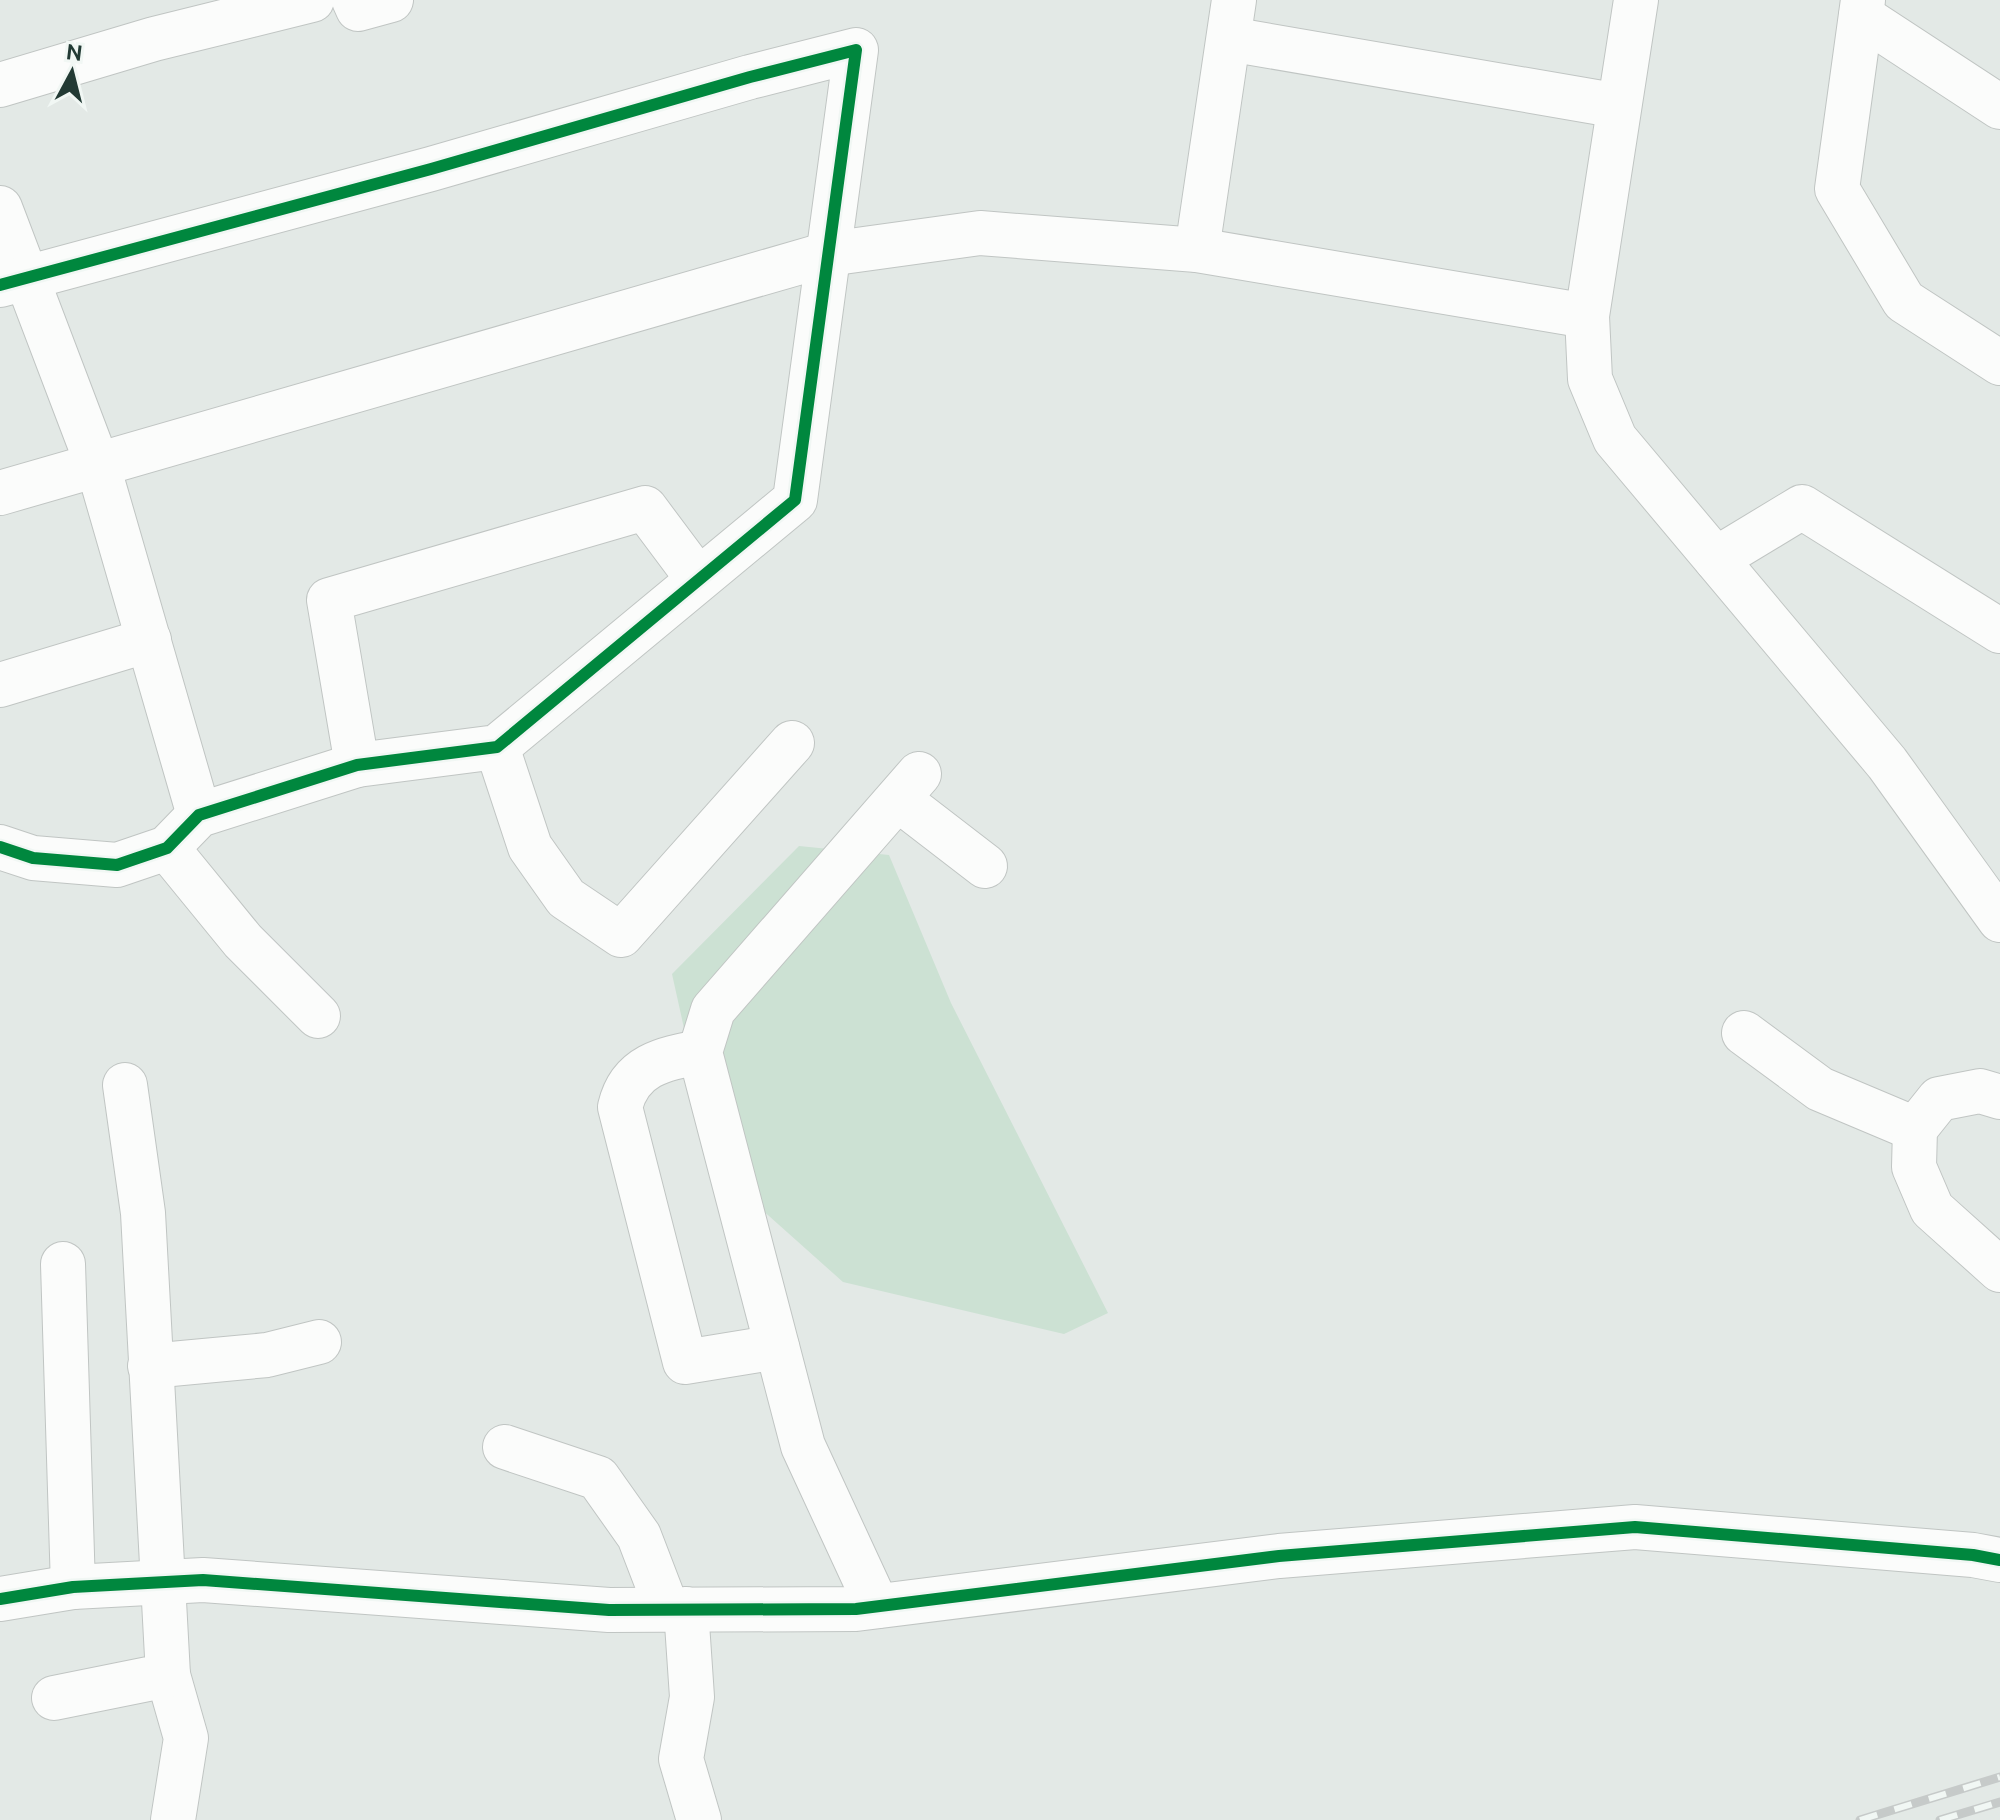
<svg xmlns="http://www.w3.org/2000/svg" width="2000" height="1820" font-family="Ubuntu,sans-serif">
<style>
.green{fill:#cce1d3}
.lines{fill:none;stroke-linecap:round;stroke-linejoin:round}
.minor-casing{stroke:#c0c5c3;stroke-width:46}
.minor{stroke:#fbfcfb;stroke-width:44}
.rail-casing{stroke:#c6cac9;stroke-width:9}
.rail{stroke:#f1f7f4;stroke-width:6;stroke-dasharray:18;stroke-linecap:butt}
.cycleway-casing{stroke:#f1f7f4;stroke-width:17}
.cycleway{stroke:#00873e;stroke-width:12}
</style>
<rect width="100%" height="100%" fill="#e3e9e6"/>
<polygon class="green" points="799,846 889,855 951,1003 1108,1313 1064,1334 843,1282 715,1168 672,974"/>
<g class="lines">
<g class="minor-casing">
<g id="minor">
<polyline points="354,0 358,9 391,0"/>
<polyline points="1636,0 1587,316 1590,379 1615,439 1887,763 2000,920"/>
<polyline points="1863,0 1837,189 1904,301 2000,363"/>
<polyline points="1861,16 2000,107"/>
<polyline points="1229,39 1619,106"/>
<polyline points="0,85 154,39 312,0"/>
<polyline points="0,208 98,466 199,815"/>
<polyline points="1197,250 1234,0"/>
<polyline points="0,285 431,169 750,77 856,50 795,500 497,747 357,765 199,815 167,848 117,865 33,858 0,847"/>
<polyline points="0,493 828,254 980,233 1197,250 1587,316"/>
<polyline points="1716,559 1802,507 2000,631"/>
<polyline points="0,685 149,640"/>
<polyline points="497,747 530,847 566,898 621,935 792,743"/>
<polyline points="357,765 329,600 645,508 698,579"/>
<polyline points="898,799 985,866"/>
<polyline points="167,848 243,941 318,1016"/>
<polyline points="1744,1033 1820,1089 1915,1129"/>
<path d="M 700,1052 C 663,1059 630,1065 620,1107 L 685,1362 L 777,1347"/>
<polyline points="2000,1097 1980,1091 1939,1099 1915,1129 1914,1167 1932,1209 2000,1270"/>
<polyline points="63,1264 73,1587"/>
<polyline points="150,1366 267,1355 319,1342"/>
<polyline points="505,1447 598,1478 639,1536 667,1609"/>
<polyline points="0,1599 73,1587 203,1580 609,1610 856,1609 1279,1556 1635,1527 1973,1555 2000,1560"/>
<polyline points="877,1606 803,1446 700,1052 713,1010 919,774"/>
<polyline points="686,1609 692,1697 681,1759 699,1820"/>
<polyline points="168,1675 186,1738 173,1820"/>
<polyline points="54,1698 168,1675 143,1213 125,1085"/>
</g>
</g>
<use href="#minor" class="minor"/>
<g class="rail-casing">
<g id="rail">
<polyline points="1860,1820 2000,1777"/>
<polyline points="1940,1820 2000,1802"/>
</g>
</g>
<use href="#rail" class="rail"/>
<g class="cycleway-casing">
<g id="cycleway">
<polyline points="0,285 431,169 750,77 856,50 795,500 497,747 357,765 199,815 167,848 117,865 33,858 0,847"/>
<polyline points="0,1599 73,1587 203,1580 609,1610 856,1609 1279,1556 1635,1527 1973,1555 2000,1560"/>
</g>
</g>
<use href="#cycleway" class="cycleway"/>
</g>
<g transform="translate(72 72) rotate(7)" stroke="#f1f7f4" stroke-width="6" paint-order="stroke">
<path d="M0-6L14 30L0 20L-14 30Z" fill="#223a34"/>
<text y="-12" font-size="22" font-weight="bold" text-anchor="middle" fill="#223a34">N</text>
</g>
</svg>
